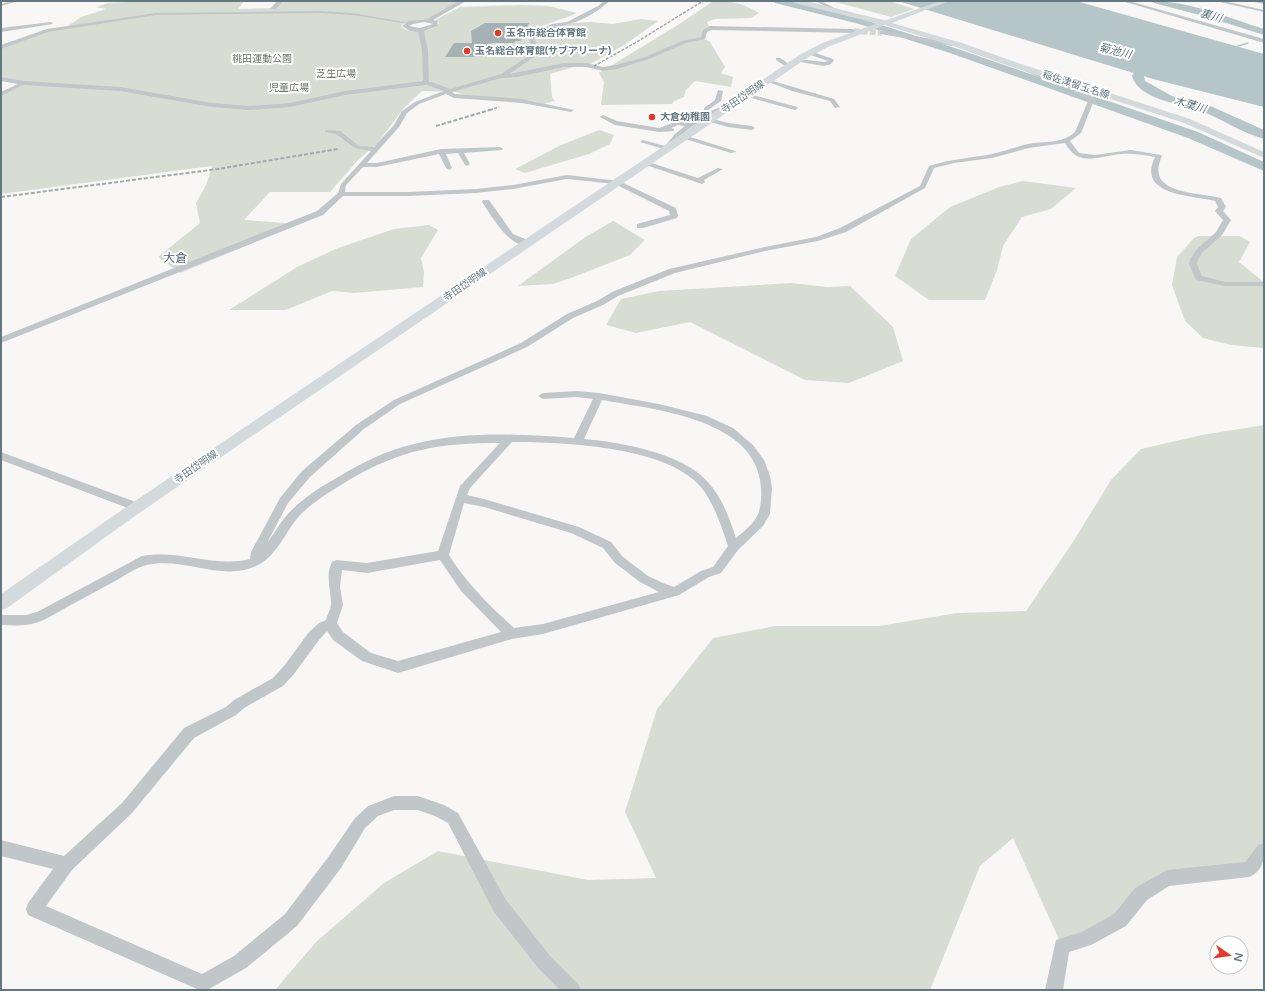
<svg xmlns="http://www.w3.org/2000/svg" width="1265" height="991" font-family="'Varela Round','Noto Sans JP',sans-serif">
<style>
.green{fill:#d8ddd4}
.water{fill:#b6c6c8}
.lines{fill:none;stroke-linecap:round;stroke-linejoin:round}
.stream{stroke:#b6c6c8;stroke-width:1.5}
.river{fill:#b6c6c8;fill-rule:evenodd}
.building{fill:#a6b1b4}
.minor-tunnel{stroke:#d3d7d8;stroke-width:5.5;stroke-dasharray:5.5 2.5;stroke-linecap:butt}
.minor{fill:#c1c6c9;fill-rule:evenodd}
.tertiary{fill:#c1c6c9;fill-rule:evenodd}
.secondary{fill:#d4d9dc;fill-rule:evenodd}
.primary{fill:#d4d9dc;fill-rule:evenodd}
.rail-far1{stroke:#a0a9ad;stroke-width:1.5;stroke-dasharray:3 1.5;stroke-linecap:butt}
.rail{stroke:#a0a9ad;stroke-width:2;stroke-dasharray:4 2;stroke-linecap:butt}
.poi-dot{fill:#e43928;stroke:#fff;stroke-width:1.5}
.labels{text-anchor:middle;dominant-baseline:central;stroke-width:4;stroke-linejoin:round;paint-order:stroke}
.far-poi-label{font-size:10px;font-weight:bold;fill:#637880;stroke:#fff;text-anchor:start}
.far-park-label{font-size:10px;fill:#697862;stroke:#fff}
.far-street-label{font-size:10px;fill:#637880;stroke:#fff}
.far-water-label{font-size:11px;font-style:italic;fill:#5e777b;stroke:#fff}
.far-quarter-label{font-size:12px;fill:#55656b;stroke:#fff}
</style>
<rect width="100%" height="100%" fill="#f8f7f5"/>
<g class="green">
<path d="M 147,1 L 244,1 L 238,9 L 276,8 L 283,1 L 463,1 L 430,19 L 417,20 L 408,23 L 389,20 L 404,23 L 401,26 C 409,35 427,31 436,27 L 439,23 L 435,20 L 460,7 L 521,5 L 549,6 L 577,13 C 560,21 539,23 526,38 L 531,44 L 531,39 L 542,30 L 568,23 L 592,22 L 613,24 L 641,19 L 658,21 L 626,44 L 585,67 L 574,67 L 550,74 L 552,97 L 555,101 L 543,104 L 534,101 L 466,95 L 455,92 L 422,91 L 404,108 L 377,144 L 359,159 L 330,192 L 270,192 L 244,220 L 299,224 L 180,273 L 158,257 L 200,223 L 196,203 L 206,185 L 212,166 L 1,194 L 1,94 L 23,83 L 1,80 L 1,47 L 34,34 L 65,28 L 81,17 L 106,9 L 96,7 L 108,3 Z"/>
<path d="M 713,1 C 733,1 742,3 759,13 L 751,18 L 715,19 L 707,22 L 710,28 L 703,38 L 710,42 L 725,67 L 721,73 L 733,77 L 731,87 L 695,81 L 686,90 L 684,97 L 674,101 L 672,104 L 601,105 L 604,82 L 599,73 L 681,23 Z"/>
<polygon points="832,1 890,1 914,9 891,17"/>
<polygon points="599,130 614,135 610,144 589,154 525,173 515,169 561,145"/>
<polygon points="1023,181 1076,188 1051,209 1022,217 1003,246 997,270 985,300 929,300 895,276 911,239 950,207 999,187"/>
<polygon points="613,221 645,240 630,255 571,278 553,284 518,286 584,238"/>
<polygon points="429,225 438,230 421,258 424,272 423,287 354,293 332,291 286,310 229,310 297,267 338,248 394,229"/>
<polygon points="1198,236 1240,236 1250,242 1239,262 1264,282 1264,348 1231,345 1203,338 1185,321 1172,285 1177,257 1194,238"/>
<polygon points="791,283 827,287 850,286 893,327 903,361 849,383 805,380 690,322 636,333 606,325 621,299 659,291"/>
<polygon points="1264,425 1264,851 1249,869 1167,878 1120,920 1062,946 1013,838 980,866 930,990 275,990 316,942 384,883 438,851 588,880 656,878 625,812 657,709 713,638 775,626 879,626 957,613 1026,611 1073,542 1111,480 1141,449 1202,435"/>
</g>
<polygon class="water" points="898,1 1076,1 1264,54 1264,107 1153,79"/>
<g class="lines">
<g class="stream">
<polyline points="788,1 798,4"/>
<polyline points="1238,46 1248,43"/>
</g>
<g class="river">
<polygon points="773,1 789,1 865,20 958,49 1198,132 1264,162 1264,171 1188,138 950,53 859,24 775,3"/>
<path d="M 1152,1 C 1189,1 1229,18 1264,29 L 1264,35 L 1207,17 L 1154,3 Z"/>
<path d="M 1147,58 L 1152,61 L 1144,76 L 1145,81 L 1172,96 L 1206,104 L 1264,130 L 1264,139 C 1241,133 1221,118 1198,110 C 1179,103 1139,100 1132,76 L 1143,59 Z"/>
</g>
</g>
<polygon class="building" points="485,23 529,23 521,41 515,41 514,43 492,43 489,45 483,57 445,57 454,43 472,43 471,31"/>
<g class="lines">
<polyline class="minor-tunnel" points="854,31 882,33"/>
<g class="minor">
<polygon points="11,1 19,1 1,6 1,4"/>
<path d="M 604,1 L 609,1 C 601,10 580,22 568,24 C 552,29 548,28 534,39 L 539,49 L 534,57 L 509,74 L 564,63 L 586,63 L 603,67 L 616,65 L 645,57 L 682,41 L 701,37 L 703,30 L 710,26 L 853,29 L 856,31 L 853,33 L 711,30 L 707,32 L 705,39 L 686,43 L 649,59 L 617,69 L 603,71 L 586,67 L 564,67 L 517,77 L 501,78 L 452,92 L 455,94 L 522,99 L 574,110 L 571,112 L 522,103 L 454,98 L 446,94 L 419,104 L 407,113 L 399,127 L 367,163 L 377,163 L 441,149 L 500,147 L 503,149 L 502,150 L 464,153 L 470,164 L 467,166 L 465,165 L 458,153 L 446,154 L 452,168 L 449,170 L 446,168 L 439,154 L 377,167 L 363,167 L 346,185 L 345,192 L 408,192 L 476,189 L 513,185 L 567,175 L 619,181 L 676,208 L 678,216 L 677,218 L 643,228 L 637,228 L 637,224 L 670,215 L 669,211 L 615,184 L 567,179 L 513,189 L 476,193 L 408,196 L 343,196 L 323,215 L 1,343 L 1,337 L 317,211 L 338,193 L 341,184 L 371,151 L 355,148 L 336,134 L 325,132 L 325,130 L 340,131 L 359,146 L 374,147 L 394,125 L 402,111 L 415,102 L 444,91 L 424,84 L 424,82 L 432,82 L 450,89 L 501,74 L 530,55 L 533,49 L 528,39 L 540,29 L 552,24 L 567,22 L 598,6 Z"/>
<polygon points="815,1 821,1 838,10 834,11"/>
<polygon points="1122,1 1129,1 1264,39 1264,43"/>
<polygon points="1215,1 1224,1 1264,10 1264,12"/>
<polygon points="1255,1 1264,2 1264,4 1255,2"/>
<polygon points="319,11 353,13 410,23 408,24 353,15 319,13 156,15 48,32 1,49 1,45 47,29 156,13"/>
<polygon points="51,22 53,24 1,32 1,28"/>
<polygon points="882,31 952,42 955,44 952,46 880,34 880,32"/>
<polygon points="810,51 833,59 834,60 831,64 824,66 794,61 797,59 824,62 828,61 808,54 808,52"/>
<polygon points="776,58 780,58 792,66 787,67 776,60"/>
<path d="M 1025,69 L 1029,69 L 1095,98 L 1081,133 L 1070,141 L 1079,153 L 1095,155 L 1131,150 L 1161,155 L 1162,156 C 1144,195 1197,192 1221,198 L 1226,207 L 1223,211 L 1231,220 L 1222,235 L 1202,253 L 1198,260 L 1197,264 L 1202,276 L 1225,282 L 1264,282 L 1264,286 L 1225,286 L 1196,280 L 1189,264 L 1190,260 L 1196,250 L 1216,232 L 1223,220 L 1215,211 L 1218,207 L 1215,201 C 1192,195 1136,196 1155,157 C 1144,155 1132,153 1121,154 C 1098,156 1079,168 1065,143 L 1029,148 L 992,158 L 954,163 L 934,168 L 925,188 L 846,232 L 818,241 L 765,251 L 675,273 L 618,296 L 603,305 L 573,318 L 527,347 L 400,404 L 364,429 L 310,477 L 288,503 L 267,543 C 274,534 279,524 286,516 C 301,499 320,487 340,476 C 363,462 388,450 414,444 C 465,431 522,434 574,438 L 593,399 L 577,397 L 543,399 L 538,396 L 543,393 L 577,391 L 599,393 L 659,404 L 707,416 L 733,428 L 753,445 L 764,460 L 770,476 L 772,488 L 770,514 L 763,526 L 738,550 L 721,573 L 709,577 L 679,595 L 543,634 L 512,639 L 398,673 L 362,661 L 333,640 L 327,631 L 319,640 L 294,674 L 283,686 L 244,708 L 236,715 L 194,738 L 132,813 L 72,870 L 46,906 L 202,974 L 234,956 L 285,914 L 329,856 L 355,818 L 368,806 L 394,796 L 418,796 L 444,805 L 458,813 L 506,900 L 551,957 L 578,984 L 581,990 L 560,990 L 539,969 L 494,912 L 448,823 L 435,816 L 418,810 L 394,810 L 378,816 L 365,828 L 341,868 L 297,926 L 246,968 L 209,989 L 197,989 L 28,915 L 26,909 L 28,903 L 53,869 L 1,856 L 1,840 L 64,856 L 122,803 L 184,728 L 226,707 L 234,700 L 273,678 L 284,666 L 309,632 L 319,623 L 326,620 C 327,615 331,609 331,604 C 331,590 325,575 332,562 L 336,560 L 367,563 L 438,551 L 460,486 L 500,443 C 439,443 402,449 349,480 C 333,490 316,500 302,513 C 287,528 279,553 260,564 C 225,584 184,556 147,565 C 137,567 126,575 117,580 C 101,589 85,597 69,606 C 56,613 41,624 25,625 C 17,626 9,625 1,625 L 1,615 L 26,615 L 37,612 L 142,556 C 180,549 214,568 250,559 L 251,552 L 280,498 L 302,471 L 356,425 L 394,400 L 521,343 L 567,314 L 597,301 L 612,292 L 669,269 L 765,247 L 816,237 L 840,228 L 920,186 L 929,166 C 950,159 971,158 992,154 C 1005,151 1016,147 1028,144 C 1044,141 1062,144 1075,132 L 1089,99 L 1025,71 ZM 602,400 C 652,409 750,418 760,480 C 762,491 762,509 756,518 C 751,526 743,532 736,538 C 729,517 722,497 707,481 C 682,453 620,442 584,439 ZM 512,442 C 562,442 665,446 700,486 C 714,503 721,525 728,546 L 713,567 L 701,571 L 674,587 L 663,583 L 648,576 L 623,557 L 611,542 L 579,527 L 484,499 L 467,495 L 470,488 ZM 464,503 L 484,507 L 571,533 L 603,548 L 615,563 L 640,582 L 659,592 L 543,624 L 514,628 C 490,606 466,583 449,555 ZM 440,560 L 461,591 L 501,632 L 398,661 L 371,653 L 343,632 L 337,623 L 343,605 L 340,587 L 342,570 L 367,573 Z"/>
<polygon points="1,77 24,81 27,83 1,96 1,92 18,84 1,81"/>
<polygon points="766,79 834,99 840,107 835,108 830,101 792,91 766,81"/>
<polygon points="718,90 723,91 721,101 708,110 704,110 704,108 715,100"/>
<polygon points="746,93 797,107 798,108 795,110 744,96 744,94"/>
<polygon points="729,103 731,104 731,106 706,118 687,130 667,150 640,142 643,140 665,146 675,134 685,126 678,125 671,128 674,129 674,131 659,132 615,125 600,117 603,115 617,121 659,128 678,121 689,123 711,111"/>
<polygon points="709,118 728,123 752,126 755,128 752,130 728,127 707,121 707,119"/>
<polygon points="684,135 735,151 736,152 731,153 682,138 682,136"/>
<polygon points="645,161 698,178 718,168 723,169 704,180 705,182 702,184 643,164 642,163"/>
<path d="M 483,200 L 489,200 L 513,234 L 530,241 L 530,245 C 509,249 492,216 482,202 Z"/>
<polygon points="1,452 141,504 143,507 141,510 133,510 1,460"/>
<path d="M 1264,843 C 1264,858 1265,870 1249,877 L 1169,886 L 1147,900 L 1126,926 L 1091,945 L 1069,952 L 1063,990 L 1045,990 L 1056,940 L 1082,932 L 1114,914 L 1135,888 L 1167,870 L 1245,862 L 1258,845 Z"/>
</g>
<g class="tertiary">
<polygon points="277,1 283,1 276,9 272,9 271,8"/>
<path d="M 459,1 L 466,1 L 433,20 L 437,21 L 438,26 L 424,31 L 428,50 L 429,83 L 426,85 L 345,95 L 290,107 L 249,110 L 212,107 L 120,91 L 24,85 L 21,83 L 24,81 L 120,87 L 212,103 L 249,106 L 290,103 L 345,91 L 423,81 L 422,50 L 418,32 L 410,31 L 402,26 L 409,21 L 427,19 ZM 425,22 L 433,24 L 420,28 L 409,26 L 413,24 Z"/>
</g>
<polygon class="secondary" points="940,1 949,1 892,23 962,43 1018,63 1190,119 1264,152 1264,158 1184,123 1012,67 956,47 885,25 828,47 807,58 142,511 7,608 1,610 1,594 132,503 801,54 822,43"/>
<polygon class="primary" points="793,1 806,1 887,21 888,23 884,25 794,3"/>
<g class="rail-far1">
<polyline points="594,66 635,43 703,1"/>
<polyline points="490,110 499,107"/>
</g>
<g class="rail">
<polyline points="436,126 493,109"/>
<polyline points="1,197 218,169 338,149"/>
</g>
</g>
<g class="poi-dot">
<circle cx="498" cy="33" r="4"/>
<circle cx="467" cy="51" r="4"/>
<circle cx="652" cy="117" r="4"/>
</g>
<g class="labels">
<g class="far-poi-label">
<text x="506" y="33">玉名市総合体育館</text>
<text x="475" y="51">玉名総合体育館(サブアリーナ)</text>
<text x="660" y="117">大倉幼稚園</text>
</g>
<g class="far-park-label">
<text x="262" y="59">桃田運動公園</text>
<text x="336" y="74">芝生広場</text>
<text x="289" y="88">児童広場</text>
</g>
<g class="far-street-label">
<text transform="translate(1076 85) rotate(18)">稲佐津留玉名線</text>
<text transform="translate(743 97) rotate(-34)">寺田岱明線</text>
<text transform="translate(465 285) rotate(-34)">寺田岱明線</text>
<text transform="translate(196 467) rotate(-34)">寺田岱明線</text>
</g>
<g class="far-water-label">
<text transform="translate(1211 16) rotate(16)">裏川</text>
<text transform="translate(1115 51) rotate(14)">菊池川</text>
<text transform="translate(1190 105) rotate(16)">木葉川</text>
</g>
<g class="far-quarter-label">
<text x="175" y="258">大倉</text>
</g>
</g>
<rect width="1265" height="991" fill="none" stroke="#637880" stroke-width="4"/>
<g transform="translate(1229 955) rotate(103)"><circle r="19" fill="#ffffff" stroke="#c1c9cc"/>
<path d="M0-3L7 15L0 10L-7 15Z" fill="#e43928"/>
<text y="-6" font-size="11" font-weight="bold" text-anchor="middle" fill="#637880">N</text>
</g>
</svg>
